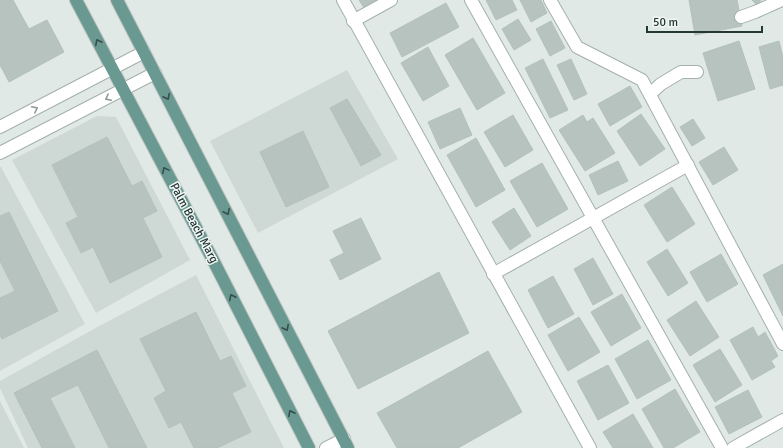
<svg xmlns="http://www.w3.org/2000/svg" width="783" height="448" font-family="Signika,sans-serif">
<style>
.built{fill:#ced8d5}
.building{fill:#b6c3bf;stroke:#b3c1bd}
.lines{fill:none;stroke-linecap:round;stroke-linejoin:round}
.minor-casing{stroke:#a4b0ad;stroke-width:14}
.tertiary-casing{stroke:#a4b0ad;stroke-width:14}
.primary-casing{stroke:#bdc3c2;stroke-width:14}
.minor{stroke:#fff;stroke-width:12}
.tertiary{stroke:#fff;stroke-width:12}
.primary{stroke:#6a9992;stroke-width:12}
.oneway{stroke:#35504c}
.oneway2{stroke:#919b9a}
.labels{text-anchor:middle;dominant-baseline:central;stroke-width:3;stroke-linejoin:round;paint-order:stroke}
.street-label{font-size:12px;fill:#233734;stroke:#f0f6f3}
</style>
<rect width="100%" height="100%" fill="#e0e9e6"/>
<g class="built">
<polygon points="347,70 398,159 258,233 210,141"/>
<polygon points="97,116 116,117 190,260 96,313 12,160"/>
<polygon points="0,167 1,167 85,324 0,371"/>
<polygon points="196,275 284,448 28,448 0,388 0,381 103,324"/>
<polygon points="0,401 24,448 0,448"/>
</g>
<g class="building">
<polygon points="0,0 13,0 29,29 47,20 64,52 9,82 0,65"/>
<polygon points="359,0 379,0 364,8"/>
<polygon points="486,0 512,0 517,10 496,20"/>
<polygon points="520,0 541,0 547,13 531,22"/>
<polygon points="689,0 737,0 742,26 695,35"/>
<polygon points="752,0 761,0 757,5"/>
<polygon points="446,3 459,27 402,57 390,33"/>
<polygon points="518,19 531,40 514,50 502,29"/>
<polygon points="551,21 565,48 550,56 536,29"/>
<polygon points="473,38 505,93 477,110 445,55"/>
<polygon points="739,41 755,89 718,101 703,53"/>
<polygon points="779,41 783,57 783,85 770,89 759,47"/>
<polygon points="428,47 449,86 423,101 401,63"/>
<polygon points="543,59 568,110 550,118 525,68"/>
<polygon points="571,59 587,94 574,100 557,65"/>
<polygon points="630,86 642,107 610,126 598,104"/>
<polygon points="347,99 381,155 361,166 330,108"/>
<polygon points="460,108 472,135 440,149 428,122"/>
<polygon points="641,114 665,149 640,166 617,131"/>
<polygon points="513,115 533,150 505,167 484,132"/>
<polygon points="583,115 587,122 593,118 615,153 585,171 559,130"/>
<polygon points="693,119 705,138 692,146 680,127"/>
<polygon points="303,131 329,187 286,207 260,152"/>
<polygon points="107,137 132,186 142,181 157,211 143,218 162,257 110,283 93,247 81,253 66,223 78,217 52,165"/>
<polygon points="476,138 505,190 476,207 447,155"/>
<polygon points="724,147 738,170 713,185 699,162"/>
<polygon points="618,161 628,181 598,195 589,175"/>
<polygon points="542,163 568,209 537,227 510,181"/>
<polygon points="672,187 695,224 667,242 644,205"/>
<polygon points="514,208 531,236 510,250 492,222"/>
<polygon points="9,212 58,311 2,339 0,335 0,298 15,291 0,261 0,216"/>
<polygon points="361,218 381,259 340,280 330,260 344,253 333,231"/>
<polygon points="667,249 688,283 668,296 647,262"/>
<polygon points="721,254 738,284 707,302 690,272"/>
<polygon points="593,258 613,294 593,305 574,269"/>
<polygon points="783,264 783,316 763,275"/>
<polygon points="439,272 469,333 358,389 328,331"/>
<polygon points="553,276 574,314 548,328 528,290"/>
<polygon points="622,294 641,328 611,346 591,312"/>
<polygon points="696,301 719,337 690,356 667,320"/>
<polygon points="196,312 220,361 231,356 246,386 232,393 251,432 217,448 194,448 181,422 169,428 154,398 166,391 140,339"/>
<polygon points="579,317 600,352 568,371 548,335"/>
<polygon points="753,327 758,337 765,332 778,356 771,361 775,367 752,380 730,340"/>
<polygon points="648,340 671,380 637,399 615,359"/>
<polygon points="720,349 742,385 715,402 693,365"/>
<polygon points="97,350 147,448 109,448 78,385 50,398 75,448 42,448 14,393"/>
<polygon points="488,351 522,412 458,448 397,448 377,413"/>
<polygon points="608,365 629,403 598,420 577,381"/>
<polygon points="675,389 700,432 673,448 664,448 642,409"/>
<polygon points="748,390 762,417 729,434 715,407"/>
<polygon points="633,414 653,448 613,448 603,432"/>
</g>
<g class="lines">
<g class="minor-casing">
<g id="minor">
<polyline points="343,0 590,448"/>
<polyline points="471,0 722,448"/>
<polyline points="550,0 577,47 642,80 783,344"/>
<polyline points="741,17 755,12 782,0"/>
<polyline points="353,21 391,0"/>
<polyline points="650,94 661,84 681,72 697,72"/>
<polyline points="493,274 688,165"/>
<polyline points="733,448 783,420"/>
</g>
</g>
<g class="tertiary-casing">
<g id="tertiary">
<polyline points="0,127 144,52"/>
<polyline points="0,153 155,73"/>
<polyline points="326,448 344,439"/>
</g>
</g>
<g class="primary-casing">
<g id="primary">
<polyline points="76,0 213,260 309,448"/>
<polyline points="117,0 348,448"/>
</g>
</g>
<use href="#minor" class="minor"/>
<use href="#tertiary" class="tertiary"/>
<use href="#primary" class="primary"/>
</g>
<defs><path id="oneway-chevron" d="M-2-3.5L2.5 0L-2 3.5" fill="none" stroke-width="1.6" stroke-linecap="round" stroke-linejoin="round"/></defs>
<g class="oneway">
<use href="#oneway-chevron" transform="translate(98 42) rotate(-117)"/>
<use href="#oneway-chevron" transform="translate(167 97) rotate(63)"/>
<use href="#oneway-chevron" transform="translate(165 170) rotate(-118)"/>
<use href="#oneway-chevron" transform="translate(227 212) rotate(63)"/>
<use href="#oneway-chevron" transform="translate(232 297) rotate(-117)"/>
<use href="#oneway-chevron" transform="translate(286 328) rotate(63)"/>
<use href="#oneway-chevron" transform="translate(291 413) rotate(-117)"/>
</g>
<g class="oneway2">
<use href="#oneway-chevron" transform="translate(108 98) rotate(153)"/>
<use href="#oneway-chevron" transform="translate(35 109) rotate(-27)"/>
</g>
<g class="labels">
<g class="street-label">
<text transform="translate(194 223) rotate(62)">Palm Beach Marg</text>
</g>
</g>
<path d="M647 26v6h115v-6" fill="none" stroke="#233734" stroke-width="2"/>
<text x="653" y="26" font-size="12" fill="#233734" stroke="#f0f6f3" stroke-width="3" paint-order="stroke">50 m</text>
</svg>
